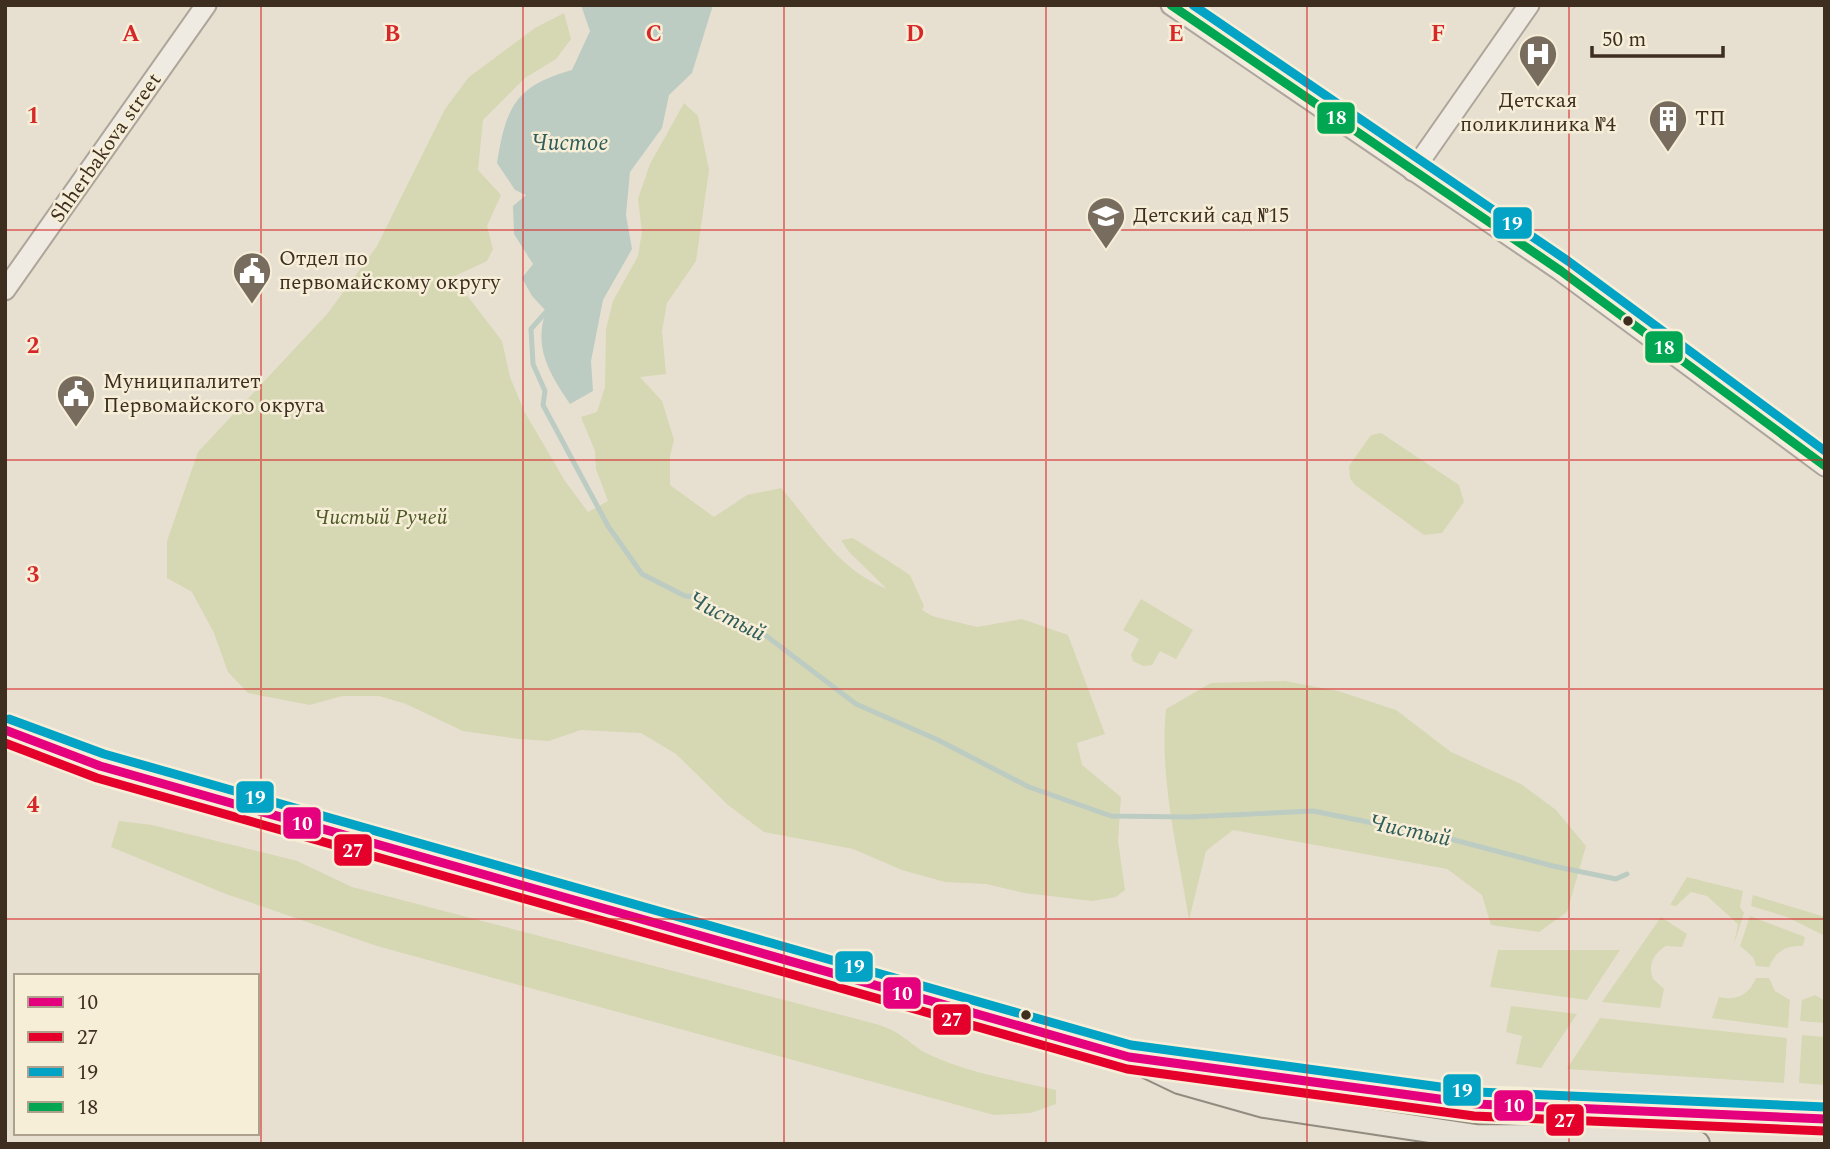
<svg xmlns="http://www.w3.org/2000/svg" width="1830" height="1149" font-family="Spectral,serif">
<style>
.green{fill:#d6d7b3}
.water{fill:#bcccc2}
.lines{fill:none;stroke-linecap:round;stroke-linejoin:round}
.stream{stroke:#bcccc2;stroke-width:5}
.minor-casing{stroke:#ada599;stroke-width:23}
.major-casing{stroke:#928b80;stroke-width:28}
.minor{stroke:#efebe3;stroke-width:19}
.major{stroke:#e6e1d4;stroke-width:24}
.bus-1-casing{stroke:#f7eed8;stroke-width:14}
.bus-2-casing{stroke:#f7eed8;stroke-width:14}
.bus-3-casing{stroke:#f7eed8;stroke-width:14}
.bus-4-casing{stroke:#f7eed8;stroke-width:14}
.bus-1{stroke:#e5007d;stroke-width:9}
.bus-2{stroke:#e4002b;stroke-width:9}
.bus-3{stroke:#03a3c5;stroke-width:9}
.bus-4{stroke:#00a651;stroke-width:9}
.grid{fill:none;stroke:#d62828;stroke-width:2;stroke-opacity:0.55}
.bus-dot{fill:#3d2e20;stroke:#f7eed8;stroke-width:2.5}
.labels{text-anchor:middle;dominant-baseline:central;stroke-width:5;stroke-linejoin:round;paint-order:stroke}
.poi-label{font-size:21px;fill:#3d2e20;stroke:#f7eed8;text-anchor:start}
.street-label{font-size:21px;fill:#3d2e20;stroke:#f7eed8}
.park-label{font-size:21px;font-style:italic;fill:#4d5a26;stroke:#f7eed8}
.water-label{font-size:23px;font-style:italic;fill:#2f5d5a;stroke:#f7eed8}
.grid-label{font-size:23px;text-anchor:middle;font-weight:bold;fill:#d62828;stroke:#f7eed8;stroke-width:5;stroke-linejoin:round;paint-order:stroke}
.line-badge{stroke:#f7eed8;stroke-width:2.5}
.badge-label{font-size:19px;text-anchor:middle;font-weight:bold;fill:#fff}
</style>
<rect width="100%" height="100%" fill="#e7e0d1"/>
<g class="green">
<path d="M 564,13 L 571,39 L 556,59 L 525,78 L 483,120 L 478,170 L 501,195 L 487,226 L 493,249 L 487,261 L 453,277 L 502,341 L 510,377 L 524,411 L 565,481 L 588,512 L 608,501 L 596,469 L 595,451 L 581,417 L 597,412 L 605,387 L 606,329 L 613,301 L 638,256 L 642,232 L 638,199 L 650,164 L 684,103 L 698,116 L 709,170 L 696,261 L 667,303 L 662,331 L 666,374 L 640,377 L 662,401 L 674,440 L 670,456 L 670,485 L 714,517 L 747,495 L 781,488 C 817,529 835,567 887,589 L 849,552 L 841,540 L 853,538 L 910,575 L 924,606 L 922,610 L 932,616 L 977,627 L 1022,619 L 1068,635 L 1105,734 L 1077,743 L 1082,765 L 1121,797 L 1118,841 L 1125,890 L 1116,897 L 1092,901 L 1024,893 L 986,884 L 945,882 L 902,870 L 853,849 L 764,832 L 728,805 L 676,754 L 641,733 L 581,730 L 549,741 L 519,739 L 463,731 L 406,704 L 379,696 L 342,696 L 310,705 L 248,693 L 228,672 L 214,633 L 192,592 L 167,578 L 167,541 L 198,452 L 328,313 L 377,246 L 445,109 L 469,77 L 535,28 Z"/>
<polygon points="1381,433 1459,485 1464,502 1442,533 1424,535 1355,485 1350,478 1349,466 1371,435"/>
<polygon points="1141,599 1193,630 1176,659 1160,651 1152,665 1143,666 1133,661 1131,655 1139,639 1123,630"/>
<path d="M 1285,681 L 1338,691 L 1396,710 L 1451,752 L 1521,784 L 1556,810 L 1586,846 L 1567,912 L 1539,932 L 1491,925 L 1482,895 L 1447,869 L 1233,830 L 1206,851 L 1189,920 C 1178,850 1159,780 1166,709 L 1211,683 Z"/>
<path d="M 119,821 L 152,825 L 297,861 L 352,887 L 876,1024 C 903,1032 907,1043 928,1054 C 967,1073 1014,1080 1056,1090 L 1056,1104 L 1031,1113 L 994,1115 L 377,946 L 226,894 L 111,847 Z"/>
<polygon points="1687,877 1743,891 1740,907 1744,913 1734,944 1738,924 1707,896 1691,892 1676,906 1670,905"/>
<polygon points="1753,895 1825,917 1825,936 1787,917 1751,906"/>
<path d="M 1750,916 L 1805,937 L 1803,946 C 1786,945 1776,951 1769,967 L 1756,966 L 1753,957 L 1740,946 Z"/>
<path d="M 1661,917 L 1687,934 L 1682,947 L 1666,946 C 1653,954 1648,964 1653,979 L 1664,989 L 1660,1008 L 1602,1002 Z"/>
<polygon points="1498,950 1620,950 1587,1000 1490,987"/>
<path d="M 1756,978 L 1769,978 L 1775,991 L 1790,1000 L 1788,1028 L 1712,1018 L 1719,997 C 1736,1001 1749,995 1756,978 Z"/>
<polygon points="1815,995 1825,1001 1825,1023 1800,1021 1802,1000"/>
<polygon points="1511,1006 1577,1014 1541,1068 1516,1064 1522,1036 1506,1032"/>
<polygon points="1600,1018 1787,1038 1784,1083 1567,1069"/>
<polygon points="1802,1035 1825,1037 1825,1085 1799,1083"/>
</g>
<path class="water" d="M 581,5 L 713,5 L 692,73 L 669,95 L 662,128 L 630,172 L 626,215 L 632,249 L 603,300 L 591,361 L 593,391 L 570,404 C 550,374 533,348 546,311 L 532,296 L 522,278 L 533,264 L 514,234 L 513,206 L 526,195 L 515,190 L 497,163 C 506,107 515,86 572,70 L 590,31 Z"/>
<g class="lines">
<polyline class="stream" points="546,312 531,329 533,364 545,391 543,405 608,526 642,574 685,596 697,597 760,631 856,704 938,740 1029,787 1111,816 1189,817 1313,811 1443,837 1553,866 1616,879 1627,874"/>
<g class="minor-casing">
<g id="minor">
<polyline points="1171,5 1561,271 1825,466"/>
<polyline points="1413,171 1529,5"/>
<polyline points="5,290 206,5"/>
</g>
</g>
<g class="major-casing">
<g id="major">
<polyline points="5,730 100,766 1129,1057 1179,1081 1264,1105 1476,1137 1626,1138 1697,1144"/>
<polyline points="1146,1059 1476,1104 1624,1108 1825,1119"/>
</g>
</g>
<use href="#minor" class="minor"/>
<use href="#major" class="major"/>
<g class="bus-1-casing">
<polyline id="bus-1" points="5,730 100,766 1129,1057 1476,1104 1825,1119"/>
</g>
<g class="bus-2-casing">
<polyline id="bus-2" points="5,743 97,778 1127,1069 1474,1116 1824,1131"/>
</g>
<g class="bus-3-casing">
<g id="bus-3">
<polyline points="1193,5 1568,261 1825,451"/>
<polyline points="9,719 104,754 1131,1045 1477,1092 1825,1107"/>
</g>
</g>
<g class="bus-4-casing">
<polyline id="bus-4" points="1171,5 1561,271 1825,466"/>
</g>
<use href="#bus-1" class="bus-1"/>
<use href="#bus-2" class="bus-2"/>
<use href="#bus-3" class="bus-3"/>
<use href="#bus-4" class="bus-4"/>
</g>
<path class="grid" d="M 261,5 L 261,1144M 523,5 L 523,1144M 784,5 L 784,1144M 1046,5 L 1046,1144M 1307,5 L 1307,1144M 1569,5 L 1569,1144M 5,230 L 1825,230M 5,460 L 1825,460M 5,689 L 1825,689M 5,919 L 1825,919"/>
<defs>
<g id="hospital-pin" transform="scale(2.0125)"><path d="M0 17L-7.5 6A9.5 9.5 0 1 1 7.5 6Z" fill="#786c5e" stroke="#f7eed8"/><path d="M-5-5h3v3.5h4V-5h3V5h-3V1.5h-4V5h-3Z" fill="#fff"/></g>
<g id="building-pin" transform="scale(2.0125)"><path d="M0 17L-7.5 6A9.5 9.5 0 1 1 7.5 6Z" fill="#786c5e" stroke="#f7eed8"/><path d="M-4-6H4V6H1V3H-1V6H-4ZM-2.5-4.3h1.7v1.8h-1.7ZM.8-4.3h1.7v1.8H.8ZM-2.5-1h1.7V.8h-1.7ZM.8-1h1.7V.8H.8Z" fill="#fff"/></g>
<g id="school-pin" transform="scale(2.0125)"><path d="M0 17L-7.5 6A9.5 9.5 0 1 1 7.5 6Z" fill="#786c5e" stroke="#f7eed8"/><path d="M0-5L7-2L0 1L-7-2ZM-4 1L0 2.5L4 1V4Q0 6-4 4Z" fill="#fff"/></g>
<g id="civic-pin" transform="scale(2.0125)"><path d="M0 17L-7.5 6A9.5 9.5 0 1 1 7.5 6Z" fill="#786c5e" stroke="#f7eed8"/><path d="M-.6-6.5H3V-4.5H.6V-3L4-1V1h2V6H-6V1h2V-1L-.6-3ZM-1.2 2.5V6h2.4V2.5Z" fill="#fff"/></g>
</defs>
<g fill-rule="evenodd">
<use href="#hospital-pin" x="1538" y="54"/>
<use href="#building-pin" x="1668" y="119"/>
<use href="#school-pin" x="1106" y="216"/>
<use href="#civic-pin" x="252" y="271"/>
<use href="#civic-pin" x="76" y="394"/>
</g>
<g class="bus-dot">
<circle cx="1628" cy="321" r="6"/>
<circle cx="1026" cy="1015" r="6"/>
</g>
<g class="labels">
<g class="poi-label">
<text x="1538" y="101" text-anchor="middle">Детская<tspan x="1538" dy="24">поликлиника №4</tspan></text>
<text x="1695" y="119">ТП</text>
<text x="1133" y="216">Детский сад №15</text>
<text x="279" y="259">Отдел по<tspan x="279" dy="24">первомайскому округу</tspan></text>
<text x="103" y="382">Муниципалитет<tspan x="103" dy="24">Первомайского округа</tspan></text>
</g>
<g class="street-label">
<text transform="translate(106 148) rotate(-55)">Shherbakova street</text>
</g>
<g class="park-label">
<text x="381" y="518">Чистый Ручей</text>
</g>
<g class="water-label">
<text x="570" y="143">Чистое</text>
<text transform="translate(727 617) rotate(27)">Чистый</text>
<text transform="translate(1410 831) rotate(12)">Чистый</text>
</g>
</g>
<g class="grid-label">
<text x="131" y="41">A</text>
<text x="392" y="41">B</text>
<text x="654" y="41">C</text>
<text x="915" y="41">D</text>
<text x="1176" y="41">E</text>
<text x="1438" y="41">F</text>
<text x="33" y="123">1</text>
<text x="33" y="353">2</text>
<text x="33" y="582">3</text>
<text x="33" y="812">4</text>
</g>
<g class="line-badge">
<rect x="1316" y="101" width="40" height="34" rx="7" fill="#00a651"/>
<rect x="1492" y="206" width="41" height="34" rx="7" fill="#03a3c5"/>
<rect x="1644" y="330" width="40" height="34" rx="7" fill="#00a651"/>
<rect x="235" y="780" width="40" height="34" rx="7" fill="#03a3c5"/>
<rect x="282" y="806" width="40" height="34" rx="7" fill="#e5007d"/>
<rect x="333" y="833" width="40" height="34" rx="7" fill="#e4002b"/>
<rect x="834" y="950" width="40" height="33" rx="7" fill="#03a3c5"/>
<rect x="882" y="976" width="40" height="34" rx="7" fill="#e5007d"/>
<rect x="932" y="1003" width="40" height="33" rx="7" fill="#e4002b"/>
<rect x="1442" y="1073" width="40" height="34" rx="7" fill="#03a3c5"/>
<rect x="1493" y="1089" width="41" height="33" rx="7" fill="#e5007d"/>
<rect x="1545" y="1103" width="40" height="34" rx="7" fill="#e4002b"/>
</g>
<g class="badge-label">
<text x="1336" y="124">18</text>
<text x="1512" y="230">19</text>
<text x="1664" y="354">18</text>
<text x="255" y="804">19</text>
<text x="302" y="830">10</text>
<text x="353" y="857">27</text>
<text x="854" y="973">19</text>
<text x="902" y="1000">10</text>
<text x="952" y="1026">27</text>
<text x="1462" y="1097">19</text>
<text x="1514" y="1112">10</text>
<text x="1565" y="1127">27</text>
</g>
<rect width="1830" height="1149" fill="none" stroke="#3d2e20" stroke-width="14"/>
<rect x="14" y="974" width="245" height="161" fill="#f7eed8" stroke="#ada18e" stroke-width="2"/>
<rect x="28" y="997" width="35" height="10" fill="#e5007d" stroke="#ada18e" stroke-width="2"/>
<text x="77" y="1009" font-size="21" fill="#3d2e20">10</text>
<rect x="28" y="1032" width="35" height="10" fill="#e4002b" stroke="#ada18e" stroke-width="2"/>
<text x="77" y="1044" font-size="21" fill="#3d2e20">27</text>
<rect x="28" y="1067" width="35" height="10" fill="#03a3c5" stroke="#ada18e" stroke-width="2"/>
<text x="77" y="1079" font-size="21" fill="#3d2e20">19</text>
<rect x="28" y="1102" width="35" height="10" fill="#00a651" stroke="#ada18e" stroke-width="2"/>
<text x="77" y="1114" font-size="21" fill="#3d2e20">18</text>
<path d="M1592 46v10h131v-10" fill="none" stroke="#3d2e20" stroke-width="3.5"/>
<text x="1602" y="46" font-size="21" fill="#3d2e20" stroke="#f7eed8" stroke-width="5" paint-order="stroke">50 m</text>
</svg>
